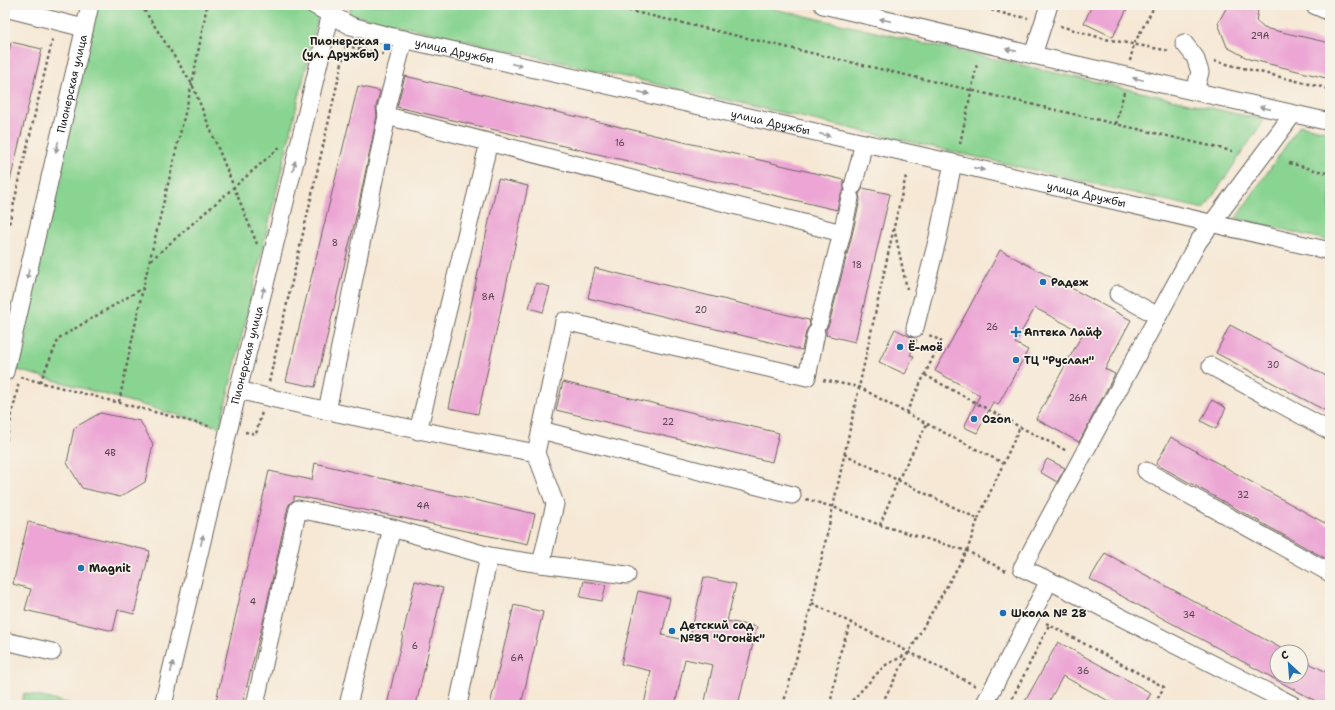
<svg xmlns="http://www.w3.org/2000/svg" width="1335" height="710" font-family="'Shantell Sans',sans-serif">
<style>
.green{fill:#89d491;stroke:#527856}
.building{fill:#eca5d4}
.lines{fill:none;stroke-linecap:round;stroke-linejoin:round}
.minor-casing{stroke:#68635d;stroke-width:19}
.path{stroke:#68635d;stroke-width:2.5;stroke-dasharray:3 3;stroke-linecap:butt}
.minor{stroke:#fff;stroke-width:17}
.oneway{fill:#999}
.poi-dot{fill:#1f6fb2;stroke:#f7f3e8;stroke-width:1.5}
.labels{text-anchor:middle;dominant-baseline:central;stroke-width:3.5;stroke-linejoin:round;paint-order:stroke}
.number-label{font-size:9px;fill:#503e4a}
.poi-label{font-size:11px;font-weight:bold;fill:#1c1c1c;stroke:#f7f3e8;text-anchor:start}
.street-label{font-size:11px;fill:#1c1c1c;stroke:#f7f3e8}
</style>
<rect width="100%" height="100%" fill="#f7f3e8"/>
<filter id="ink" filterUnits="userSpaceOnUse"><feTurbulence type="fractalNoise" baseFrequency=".025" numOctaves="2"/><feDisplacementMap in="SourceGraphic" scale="8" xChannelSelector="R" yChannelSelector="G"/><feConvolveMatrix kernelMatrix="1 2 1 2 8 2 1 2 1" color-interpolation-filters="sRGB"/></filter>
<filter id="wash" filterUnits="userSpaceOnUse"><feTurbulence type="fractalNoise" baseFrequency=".012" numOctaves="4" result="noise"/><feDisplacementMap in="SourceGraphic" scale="16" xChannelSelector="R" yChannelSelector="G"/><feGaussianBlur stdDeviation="0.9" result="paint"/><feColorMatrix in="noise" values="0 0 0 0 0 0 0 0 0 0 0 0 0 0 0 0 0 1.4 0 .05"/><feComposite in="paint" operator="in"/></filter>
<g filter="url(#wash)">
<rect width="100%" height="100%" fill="#f6e8d5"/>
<g class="green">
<polygon points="95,5 321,5 220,427 11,368"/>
<polygon points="351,5 757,5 1264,120 1204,209 349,14"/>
<polygon points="1300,125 1330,132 1330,241 1236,218"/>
<polygon points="24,693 76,705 21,705"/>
</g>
<g id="blocks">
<g class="building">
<polygon points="1092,5 1129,5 1113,37 1084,23"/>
<polygon points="1228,5 1247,5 1258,11 1256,21 1264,28 1330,43 1330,79 1249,59 1227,47 1218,23"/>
<polygon points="11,42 42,49 10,181 5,181 5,68"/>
<polygon points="405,76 844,180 844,190 840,196 837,210 397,107"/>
<polygon points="358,86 380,91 376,107 377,116 358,208 315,387 286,381"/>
<polygon points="498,179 528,186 478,414 449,408"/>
<polygon points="863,188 890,194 855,342 826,335 826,330 829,324 852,235 860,200 859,194"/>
<polygon points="1000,250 1131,320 1105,369 1115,374 1079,442 1036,419 1083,333 1035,308 1015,343 1028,350 998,405 993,402 977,433 964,427 980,395 935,371"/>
<polygon points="595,268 809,320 810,325 806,331 802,350 588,298"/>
<polygon points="536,283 550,287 543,312 529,308"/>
<polygon points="1230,325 1330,378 1330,413 1216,353"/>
<polygon points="895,329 917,340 910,355 914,356 905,374 879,362"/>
<polygon points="563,382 779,433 772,462 556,410"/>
<polygon points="1212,400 1226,408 1216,429 1201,421"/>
<polygon points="100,413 140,421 153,444 145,482 120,497 82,488 67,463 74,428"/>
<polygon points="1171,437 1330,526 1330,561 1156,464"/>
<polygon points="1047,459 1065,468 1057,482 1040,472"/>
<polygon points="315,463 535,514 528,544 307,498 294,496 294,500 290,503 288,507 263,622 242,705 215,705 269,471 312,480"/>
<polygon points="28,522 150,551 134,614 118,610 113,631 25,610 31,589 13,584"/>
<polygon points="1105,553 1288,652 1277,652 1277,676 1301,676 1301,659 1330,674 1330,705 1323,705 1090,579"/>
<polygon points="704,577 736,584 727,621 757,627 738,705 724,705 705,701 713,665 685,659 675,705 644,705 651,671 621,664 638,591 670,598 662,635 689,641"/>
<polygon points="415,581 443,588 416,705 387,705"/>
<polygon points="584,581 606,585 602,601 580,597"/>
<polygon points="514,605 543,612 521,705 490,705"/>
<polygon points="1058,642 1151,693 1144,705 1116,705 1063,676 1047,705 1023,705"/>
</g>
</g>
</g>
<g filter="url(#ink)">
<use href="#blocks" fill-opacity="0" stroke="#68635d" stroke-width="1"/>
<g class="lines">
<g class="minor-casing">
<g id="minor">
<path id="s1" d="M 314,5 L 351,26 L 389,36 L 953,163 L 1330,251"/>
<polyline points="823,5 1033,55 1330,122"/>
<polyline points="1314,5 1330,12"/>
<polyline points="5,8 84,28"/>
<polyline points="1184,43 1195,57 1200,72 1195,91"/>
<polyline points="1033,55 1049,5"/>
<polyline points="387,116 842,233 850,198"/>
<polyline points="853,186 860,160 863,143"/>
<polyline points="1118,294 1158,316"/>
<polyline points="819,322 842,233"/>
<polyline points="915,328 938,237 953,163"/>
<polyline points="1211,366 1330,431"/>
<path id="s2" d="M 5,372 L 90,5"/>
<path d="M 238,390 C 336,414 436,434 536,453"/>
<polyline points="327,411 387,116 386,109 404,39"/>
<polyline points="541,430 792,495"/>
<polyline points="418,431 489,142"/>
<polyline points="1146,471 1330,573"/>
<polyline points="541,564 627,575"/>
<polyline points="1048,580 1293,705"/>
<polyline points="5,641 52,652"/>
<path id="s3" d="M 163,705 L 238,390 L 268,272 L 333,5"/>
<polyline points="255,705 298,509 392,528 489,556 541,564 555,504 536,453 564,321 807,377 816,333"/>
<polyline points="348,705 392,528"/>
<polyline points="458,705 489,556"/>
<polyline points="984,705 1044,591 1048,580 1022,568 1198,242 1293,114"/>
</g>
</g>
<g class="path">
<polyline points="141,5 192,84 257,244"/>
<polyline points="605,5 1232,151"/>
<polyline points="974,5 1009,15 1028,18"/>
<polyline points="1060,26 1105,39 1170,51"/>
<polyline points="346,46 383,54"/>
<polyline points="1130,61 1134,44 1155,5"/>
<polyline points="1214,61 1330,89"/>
<polyline points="1116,124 1124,92"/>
<polyline points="960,144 977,64"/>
<polyline points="1289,163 1330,174"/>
<polyline points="894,228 907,289"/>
<polyline points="5,241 53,37"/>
<polyline points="151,260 281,146"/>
<polyline points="925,375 1020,427 1067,451"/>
<polyline points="20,377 212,427"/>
<polyline points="823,380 859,387 906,413 1003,463"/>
<polyline points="40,382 59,338 143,288"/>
<polyline points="269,382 347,41"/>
<polyline points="119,402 143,288 192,84 207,5"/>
<polyline points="906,413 941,341 929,335"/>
<polyline points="245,432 256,434 262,412"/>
<polyline points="5,446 19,382"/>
<polyline points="844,454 978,519 967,551 909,652 881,705"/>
<polyline points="806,499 833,507 880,525 967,551 1006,571"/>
<polyline points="978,519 1020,427"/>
<polyline points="880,525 898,480 927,424"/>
<polyline points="812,603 976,686"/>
<polyline points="1046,623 1164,687 1154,705"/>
<polyline points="1004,700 1010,703 1049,625"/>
<polyline points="783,705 812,603 894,227 906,176"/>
<polyline points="830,705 841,650 851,623"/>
<polyline points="848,705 884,666 909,653"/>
</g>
<use href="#minor" class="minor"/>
</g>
<defs><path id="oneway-solid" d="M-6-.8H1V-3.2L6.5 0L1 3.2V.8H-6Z"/></defs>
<g class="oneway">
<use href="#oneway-solid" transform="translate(885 20) rotate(-167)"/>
<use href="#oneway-solid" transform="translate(1011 50) rotate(-167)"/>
<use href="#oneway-solid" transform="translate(517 65) rotate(13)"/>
<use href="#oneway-solid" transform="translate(1138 79) rotate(-168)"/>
<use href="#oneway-solid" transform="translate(644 93) rotate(13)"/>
<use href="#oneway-solid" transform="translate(1265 108) rotate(-167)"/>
<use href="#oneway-solid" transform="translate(825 135) rotate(13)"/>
<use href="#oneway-solid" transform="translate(57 147) rotate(103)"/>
<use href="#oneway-solid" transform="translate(294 166) rotate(-76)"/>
<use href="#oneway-solid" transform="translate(979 169) rotate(13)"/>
<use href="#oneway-solid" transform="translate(28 274) rotate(103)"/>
<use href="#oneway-solid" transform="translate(263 292) rotate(-76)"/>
<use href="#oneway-solid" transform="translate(202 540) rotate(-77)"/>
<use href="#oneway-solid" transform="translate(172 667) rotate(-77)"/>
</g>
</g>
<g class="poi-dot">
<rect x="383" y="43" width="8" height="8" rx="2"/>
<circle cx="1043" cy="282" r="4"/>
<path d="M1014 326h4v4h4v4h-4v4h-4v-4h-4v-4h4z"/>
<circle cx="900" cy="347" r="4"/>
<circle cx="1016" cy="360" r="4"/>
<circle cx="974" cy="419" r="4"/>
<circle cx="81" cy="568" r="4"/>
<circle cx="1003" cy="613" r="4"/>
<circle cx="672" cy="631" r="4"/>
</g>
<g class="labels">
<g class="number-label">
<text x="1260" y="36">29А</text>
<text x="620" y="143">16</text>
<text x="335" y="243">8</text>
<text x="857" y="265">18</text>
<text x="488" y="297">8А</text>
<text x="701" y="310">20</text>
<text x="992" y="327">26</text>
<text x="1273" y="365">30</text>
<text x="1078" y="398">26А</text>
<text x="668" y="422">22</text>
<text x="110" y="453">4В</text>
<text x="1243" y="495">32</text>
<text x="423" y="506">4А</text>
<text x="253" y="602">4</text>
<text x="1189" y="615">34</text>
<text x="415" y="646">6</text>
<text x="517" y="658">6А</text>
<text x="1083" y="671">36</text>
</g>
<g class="poi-label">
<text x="379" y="41" text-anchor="end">Пионерская<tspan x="379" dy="13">(ул. Дружбы)</tspan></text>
<text x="1051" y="282">Радеж</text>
<text x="1024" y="332">Аптека Лайф</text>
<text x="908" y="347">Ё-моё</text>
<text x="1024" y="360">ТЦ "Руслан"</text>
<text x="982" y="419">Ozon</text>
<text x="89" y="568">Magnit</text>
<text x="1011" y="613">Школа № 28</text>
<text x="680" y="625">Детский сад<tspan x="680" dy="13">№89 "Огонёк"</tspan></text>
</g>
<g class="street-label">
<text stroke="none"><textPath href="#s1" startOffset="149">улица Дружбы</textPath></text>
<text stroke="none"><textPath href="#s2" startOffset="296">Пионерская улица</textPath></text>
<text stroke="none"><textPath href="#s1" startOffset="473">улица Дружбы</textPath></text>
<text stroke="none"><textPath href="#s1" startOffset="797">улица Дружбы</textPath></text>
<text stroke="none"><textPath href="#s3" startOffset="360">Пионерская улица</textPath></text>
</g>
</g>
<rect width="1335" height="710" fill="none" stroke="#f7f3e8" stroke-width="20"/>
<g transform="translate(1289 664) rotate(334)"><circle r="19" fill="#f7f3e8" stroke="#9f9d96"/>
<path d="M0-3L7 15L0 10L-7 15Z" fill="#1f6fb2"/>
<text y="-6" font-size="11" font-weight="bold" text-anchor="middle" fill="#1c1c1c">С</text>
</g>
</svg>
